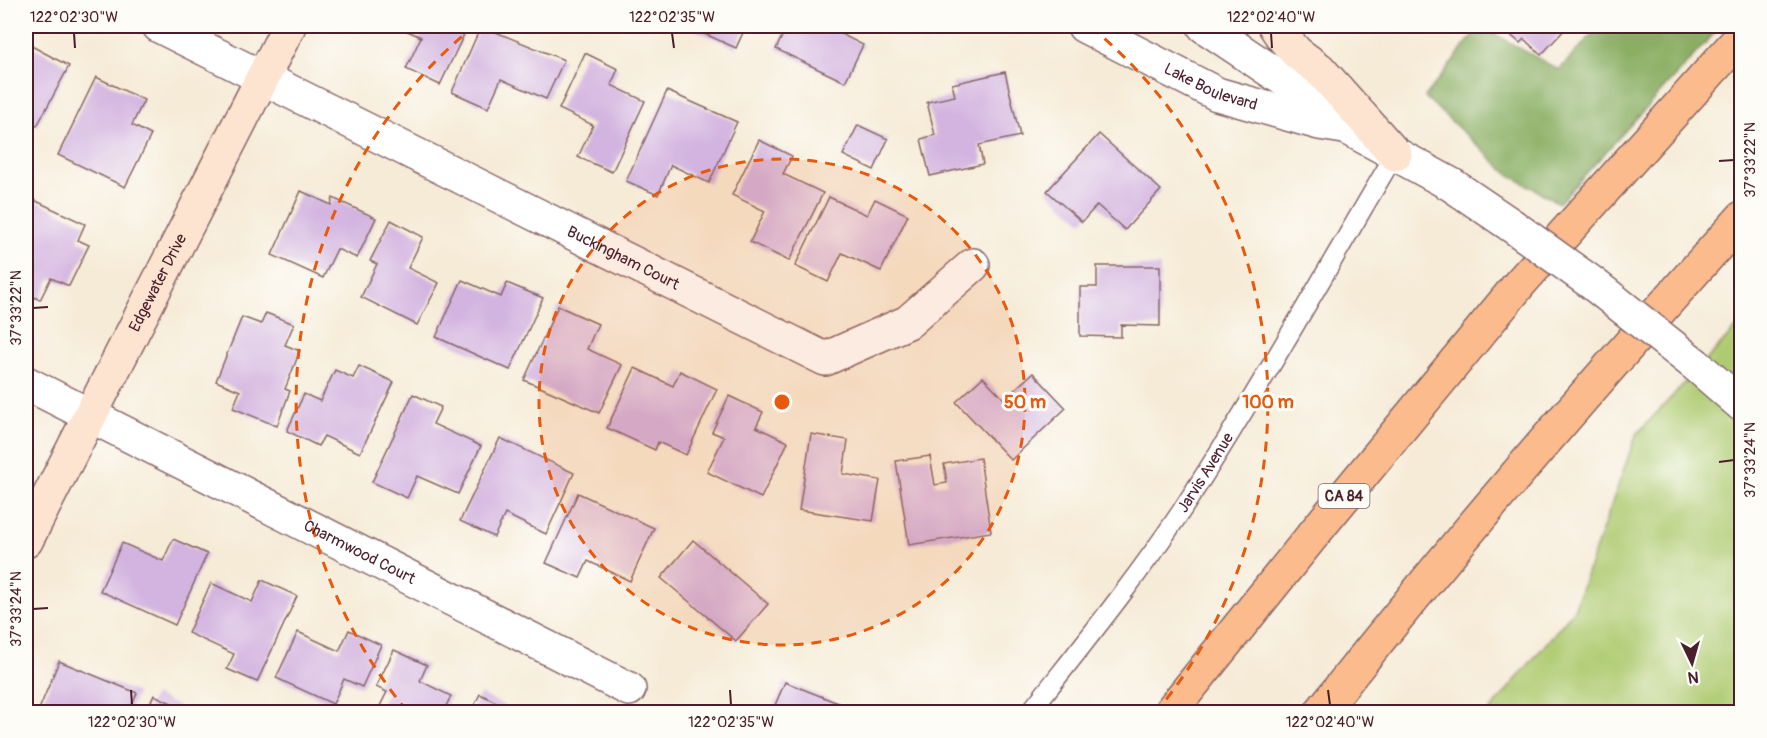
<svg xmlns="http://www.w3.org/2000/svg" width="1767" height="738" font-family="Pangolin,sans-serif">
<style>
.green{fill:#aecb71;stroke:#7c754e;stroke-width:1.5}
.forest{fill:#8aaf63;stroke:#6a6747;stroke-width:1.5}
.building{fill:#d3b4e0}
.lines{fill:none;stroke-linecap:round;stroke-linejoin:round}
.lane-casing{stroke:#866667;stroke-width:21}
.street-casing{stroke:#866667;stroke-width:36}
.secondary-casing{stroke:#866667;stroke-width:36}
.highway-casing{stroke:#866667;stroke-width:36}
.lane{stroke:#fff;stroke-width:18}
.street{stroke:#fff;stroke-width:33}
.secondary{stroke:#fde4d1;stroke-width:33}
.highway{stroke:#fbbb8c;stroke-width:33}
.street-bridge-casing{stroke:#866667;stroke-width:36;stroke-linecap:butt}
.street-bridge{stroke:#fff;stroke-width:33}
.ticks{fill:none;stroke:#4a1f2b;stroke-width:2}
.ring{fill:none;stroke:#e8590c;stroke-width:3;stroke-dasharray:10 8}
.labels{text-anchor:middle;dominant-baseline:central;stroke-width:6;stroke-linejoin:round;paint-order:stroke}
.shield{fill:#fdfcf7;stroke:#806168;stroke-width:1.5}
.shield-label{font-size:15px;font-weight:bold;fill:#4a1f2b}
.street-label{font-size:16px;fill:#4a1f2b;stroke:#fdfcf7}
.centre{fill:#e8590c;stroke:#fdfcf7;stroke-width:3}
.ring-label{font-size:18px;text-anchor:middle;font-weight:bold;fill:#e8590c;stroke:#fdfcf7;stroke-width:6;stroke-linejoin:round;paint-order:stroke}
.neatline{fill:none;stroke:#4a1f2b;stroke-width:2}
.ticks-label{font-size:15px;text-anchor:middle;fill:#4a1f2b}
</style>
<rect width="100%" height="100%" fill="#fdfcf7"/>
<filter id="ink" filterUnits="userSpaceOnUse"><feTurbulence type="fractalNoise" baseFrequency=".0167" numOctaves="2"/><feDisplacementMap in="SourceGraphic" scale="12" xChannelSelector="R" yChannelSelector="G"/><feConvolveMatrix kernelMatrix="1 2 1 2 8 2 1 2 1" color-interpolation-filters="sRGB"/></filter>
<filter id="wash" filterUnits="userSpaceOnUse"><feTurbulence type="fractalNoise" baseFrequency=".008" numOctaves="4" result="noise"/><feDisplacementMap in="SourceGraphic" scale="24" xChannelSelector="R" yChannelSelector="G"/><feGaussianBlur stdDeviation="1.35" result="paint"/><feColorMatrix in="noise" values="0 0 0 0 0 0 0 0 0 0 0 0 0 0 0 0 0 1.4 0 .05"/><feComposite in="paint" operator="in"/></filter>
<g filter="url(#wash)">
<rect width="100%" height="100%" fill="#f6ebd7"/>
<polygon class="green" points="1741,323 1741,712 1489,712 1574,610 1636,435"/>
<polygon class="forest" points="1480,26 1559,70 1600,26 1721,26 1559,203 1508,174 1425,97"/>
<g id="blocks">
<g class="building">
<polygon points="396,26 468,26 440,85 406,69 421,37"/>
<polygon points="481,26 564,60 546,99 501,79 488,108 452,92"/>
<polygon points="687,26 746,26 736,48"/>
<polygon points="787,26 828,26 827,27 863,45 845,82 776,49"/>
<polygon points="1500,26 1568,26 1541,55 1524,39 1520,43"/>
<polygon points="26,43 69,66 37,126 26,120"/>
<polygon points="585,53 618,69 611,85 645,101 612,172 578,157 593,125 559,109"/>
<polygon points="1005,72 1020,136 979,145 983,164 930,176 921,139 935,135 927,102 955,96 952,84"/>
<polygon points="96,77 144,100 132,125 151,135 125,187 58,155"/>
<polygon points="667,91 737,122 709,183 671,165 658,195 626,181"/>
<polygon points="858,125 888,139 874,170 843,155"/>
<polygon points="1099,134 1161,190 1125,230 1097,205 1082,222 1047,191"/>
<polygon points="759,140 792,156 783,174 823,193 789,261 750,242 765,211 732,195"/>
<polygon points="301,191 331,205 333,198 376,218 357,258 337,249 323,278 272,255"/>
<polygon points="829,197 867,215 875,199 908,215 881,271 842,253 828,282 795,266"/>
<polygon points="34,200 85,224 78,240 89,245 69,286 51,278 40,300 26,293 26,216"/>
<polygon points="391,220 423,237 408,268 439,283 417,325 361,297 377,264 370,261"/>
<polygon points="1097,266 1160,266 1160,326 1121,325 1121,337 1080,336 1080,287 1097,287"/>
<polygon points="462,280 501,297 507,283 543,298 510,370 436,337"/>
<polygon points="558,306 598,324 587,349 622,365 599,413 524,380"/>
<polygon points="266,313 294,324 285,345 300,351 285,389 290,391 277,426 233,408 240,391 216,381 242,317 261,324"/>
<polygon points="359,366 394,382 360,453 324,436 318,446 287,431 304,394 320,401 335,370 353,378"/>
<polygon points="635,368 673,386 680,371 717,389 686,455 658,442 655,450 607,428"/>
<polygon points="1033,373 1066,408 1011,460 956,402 983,377 1004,399"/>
<polygon points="413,394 441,407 433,424 481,446 458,494 417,476 407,498 372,482"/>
<polygon points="729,396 763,412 756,427 788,442 761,498 707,472 724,437 712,432"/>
<polygon points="811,434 848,440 843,474 880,480 873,521 799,510"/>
<polygon points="500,438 574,473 546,534 505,514 494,537 460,521"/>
<polygon points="930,456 935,485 947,483 944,464 980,458 991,532 909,545 896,461"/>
<polygon points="578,493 654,528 630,581 588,561 580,578 546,563"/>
<polygon points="173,539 207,554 175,625 100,591 122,543 163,561"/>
<polygon points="693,540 768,604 736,641 661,578"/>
<polygon points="262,580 297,596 257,682 227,669 234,654 188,633 211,583 252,602"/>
<polygon points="349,630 381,645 362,687 344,679 333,704 276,678 298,632 339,651"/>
<polygon points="394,650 427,665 420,681 451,696 443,712 377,712 387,692 376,687"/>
<polygon points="59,661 137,693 129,712 38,712"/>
<polygon points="785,682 838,703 834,712 772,712"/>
<polygon points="480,694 517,712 471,712"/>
<polygon points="154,695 191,712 146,712"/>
</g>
</g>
</g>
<g filter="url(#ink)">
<use href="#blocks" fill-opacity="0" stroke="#866667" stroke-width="1.5"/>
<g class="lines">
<g class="lane-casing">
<g id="lane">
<path id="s1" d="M 1030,712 C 1081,647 1134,582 1180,513 C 1256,396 1324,274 1395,154"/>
</g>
</g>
<g class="street-casing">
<g id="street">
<path id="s2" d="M 159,26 L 825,359 L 908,322 L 973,265"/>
<path id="s3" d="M 1084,26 L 1217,94 L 1319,123 L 1344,127"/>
<polyline points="1204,26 1320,104 1346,127 1452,185 1511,225"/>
<polyline points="1696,365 1742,405"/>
<path id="s4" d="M 26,383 L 629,689"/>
</g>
</g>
<g class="secondary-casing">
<g id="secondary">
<polyline points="1275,26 1281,35 1297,53 1319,69 1395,154"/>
<path id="s5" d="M 26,541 L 289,26"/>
</g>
</g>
<g class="highway-casing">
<g id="highway">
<polyline points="1170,712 1325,520 1521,282 1742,36"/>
<path d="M 1321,712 C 1455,542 1597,379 1742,218"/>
</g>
</g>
<use href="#lane" class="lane"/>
<use href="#street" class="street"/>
<use href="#secondary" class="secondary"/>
<use href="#highway" class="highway"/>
<g class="street-bridge-casing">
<polyline id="street-bridge" points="1511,225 1592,283 1696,365"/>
</g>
<use href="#street-bridge" class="street-bridge"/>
</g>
</g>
<path class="ticks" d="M 74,33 L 75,48M 672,33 L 674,48M 1271,33 L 1272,48M 1719,161 L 1734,160M 33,308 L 48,307M 1719,462 L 1734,460M 33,609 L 48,608M 131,690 L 132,705M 730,690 L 731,705M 1328,690 L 1330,705"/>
<circle cx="782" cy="402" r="243" fill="#e8590c" fill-opacity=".12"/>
<g class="ring">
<circle cx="782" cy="402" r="243"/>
<path d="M407 711A486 486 0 0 1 473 27M1091 27A486 486 0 0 1 1157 711"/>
</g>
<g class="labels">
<rect class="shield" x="1318.5" y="484" width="51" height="24" rx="4.5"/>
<g class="shield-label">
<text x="1344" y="496">CA 84</text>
</g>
<g class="street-label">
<text stroke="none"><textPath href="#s3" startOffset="141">Lake Boulevard</textPath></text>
<text stroke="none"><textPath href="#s2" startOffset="519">Buckingham Court</textPath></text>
<text stroke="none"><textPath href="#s5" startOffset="290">Edgewater Drive</textPath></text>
<text stroke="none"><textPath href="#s1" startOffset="297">Jarvis Avenue</textPath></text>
<text stroke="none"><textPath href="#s4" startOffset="374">Charmwood Court</textPath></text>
</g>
</g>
<circle cx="782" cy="402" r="9" class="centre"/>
<g class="ring-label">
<text x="1025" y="408">50 m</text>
<text x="1268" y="408">100 m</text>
</g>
<rect width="1767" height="738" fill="none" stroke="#fdfcf7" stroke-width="66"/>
<g transform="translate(1692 663) rotate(175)" stroke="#fdfcf7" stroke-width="4.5" paint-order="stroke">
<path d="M0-4.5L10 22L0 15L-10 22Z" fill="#4a1f2b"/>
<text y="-9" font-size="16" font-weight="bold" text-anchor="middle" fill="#4a1f2b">N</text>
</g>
<rect x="33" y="33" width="1701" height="672" class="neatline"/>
<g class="ticks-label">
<text x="74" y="22">122°02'30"W</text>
<text x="672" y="22">122°02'35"W</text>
<text x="1271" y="22">122°02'40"W</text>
<text transform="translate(1750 160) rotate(-90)" y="5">37°33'22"N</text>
<text transform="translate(16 308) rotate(-90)" y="5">37°33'22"N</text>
<text transform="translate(1750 460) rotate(-90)" y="5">37°33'24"N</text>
<text transform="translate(16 609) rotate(-90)" y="5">37°33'24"N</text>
<text x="132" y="727">122°02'30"W</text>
<text x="731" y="727">122°02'35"W</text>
<text x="1330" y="727">122°02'40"W</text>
</g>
</svg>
